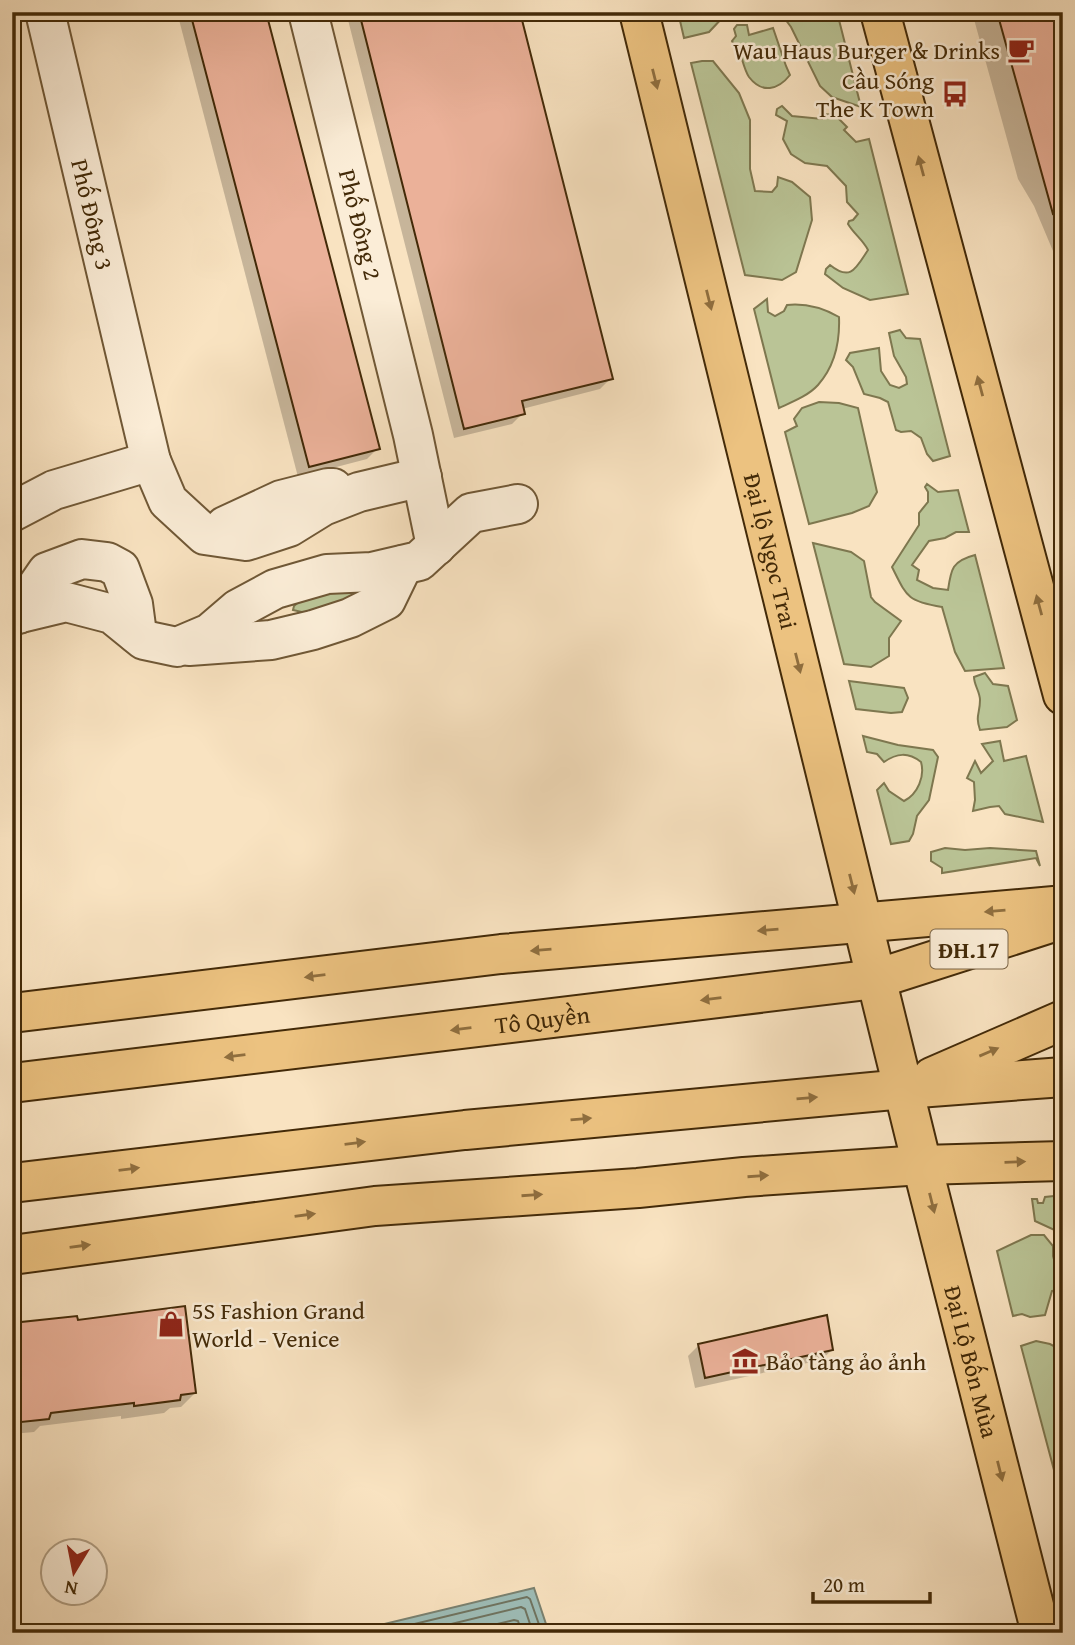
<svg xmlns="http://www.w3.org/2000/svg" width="1075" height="1645" font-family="'Gentium Book Plus',serif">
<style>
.green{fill:#bac496;stroke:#7e774f;stroke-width:2}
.water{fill:#9ebdb7;stroke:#7a8271;stroke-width:2}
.shadow{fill:#0003}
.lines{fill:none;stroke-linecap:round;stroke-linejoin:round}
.shore{stroke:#707460;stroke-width:2}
.building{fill:#ebb199;stroke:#432a08;stroke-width:2}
.minor-casing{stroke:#705836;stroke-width:42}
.major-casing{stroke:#432a08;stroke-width:42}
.minor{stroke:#fbedd7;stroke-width:38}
.major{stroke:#ecc280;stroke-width:38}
.oneway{fill:#8f6e3e}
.labels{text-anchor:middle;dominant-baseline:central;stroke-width:5;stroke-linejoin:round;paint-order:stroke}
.shield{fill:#fbedd7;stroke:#7a6446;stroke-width:2}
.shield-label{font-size:23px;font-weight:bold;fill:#432a08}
.poi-label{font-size:24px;fill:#432a08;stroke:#fbedd7;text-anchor:end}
.street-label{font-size:24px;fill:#432a08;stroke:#fbedd7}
</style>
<rect width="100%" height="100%" fill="#f9e3c1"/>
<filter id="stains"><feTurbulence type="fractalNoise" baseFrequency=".00286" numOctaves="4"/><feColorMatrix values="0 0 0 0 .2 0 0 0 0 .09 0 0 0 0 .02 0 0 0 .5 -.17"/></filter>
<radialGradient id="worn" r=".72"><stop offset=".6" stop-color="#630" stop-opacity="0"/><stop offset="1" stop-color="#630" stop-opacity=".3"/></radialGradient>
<g class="green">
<polygon points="678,12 725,12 725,15 709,32 684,38"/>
<polygon points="776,12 837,12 861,107 832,97 820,86 791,27 785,19 774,15"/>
<path d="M 737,25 L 747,25 L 749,35 L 773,28 L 786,66 L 790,75 C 778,90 762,94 749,77 C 745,71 743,62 741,56 C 738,51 735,46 732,41 L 736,36 L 734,29 Z"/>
<polygon points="702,61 713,61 739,93 750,120 750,169 755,191 772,192 777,186 778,177 792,182 810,197 812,220 796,272 782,280 745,275 691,63"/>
<path d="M 782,106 L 792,116 L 822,119 L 823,114 L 835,115 L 847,127 L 844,130 L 856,142 L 869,139 L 908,294 L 870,300 L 843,288 L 825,274 L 826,269 L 830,265 C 851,282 856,268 868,250 C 863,240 854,234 848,224 L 849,221 L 853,220 L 858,214 L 847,202 L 846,186 L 827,166 L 805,163 L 791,154 L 783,139 L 787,121 L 776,115 L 777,109 Z"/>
<path d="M 767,299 L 768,312 L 775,316 L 784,311 L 787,305 C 806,303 823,308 839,317 C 840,342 835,366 818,385 C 808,396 792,402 779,408 L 754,309 Z"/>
<polygon points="900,330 906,338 920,339 950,456 933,461 927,454 921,438 911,431 901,432 896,430 888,402 880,398 864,394 853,367 846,360 850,353 879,348 881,371 890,385 899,388 907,384 906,377 894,356 889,333"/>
<polygon points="819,402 839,403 858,408 877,492 869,506 852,513 809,524 785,432 797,426 794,419 802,408"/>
<path d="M 927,484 L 938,492 L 958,490 L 969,532 L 956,532 L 945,538 L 929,541 L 912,565 L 919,570 L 917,580 L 933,588 L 948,590 C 951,569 952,561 975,555 L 1004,668 L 965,671 L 955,652 L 942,607 C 907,601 907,597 892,567 L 919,525 L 919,513 L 928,502 L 928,492 L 925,487 Z"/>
<polygon points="813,543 851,552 864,561 871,597 875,602 901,621 889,638 889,656 871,667 844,664"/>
<polygon points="368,585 357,597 306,613 293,610 294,606 303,598"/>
<path d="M 985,673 L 993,684 L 1008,686 L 1017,720 L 1007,727 L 980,730 C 975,715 980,714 980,700 C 980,692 974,685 974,677 Z"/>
<polygon points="849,681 904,688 908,698 902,712 891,713 856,709"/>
<path d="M 863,736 L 898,745 L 933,750 L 938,757 L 929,800 L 917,816 L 913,834 L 909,841 L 891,844 L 877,790 L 884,783 L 889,791 L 904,801 C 918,794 925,776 921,762 C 908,752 897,753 884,762 L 877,754 L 867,752 Z"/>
<polygon points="1000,741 1004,761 1026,756 1043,822 1005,814 999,806 990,807 973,811 975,800 974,782 967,778 975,761 981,773 993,761 982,744"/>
<polygon points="945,848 965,850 990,848 1036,851 1040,866 1036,858 942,873 942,868 931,861 931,852"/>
<polygon points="1063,1195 1063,1234 1035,1221 1032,1199 1037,1199 1038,1203 1043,1203 1045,1197"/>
<polygon points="1031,1235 1044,1235 1053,1246 1053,1256 1056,1266 1063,1278 1063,1290 1052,1291 1045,1315 1030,1317 1022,1314 1013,1316 997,1251"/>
<polygon points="1036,1341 1050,1344 1063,1351 1063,1504 1021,1346"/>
</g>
<polygon class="water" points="534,1588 549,1633 347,1633"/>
<g class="shadow">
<polygon points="177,12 264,12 378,448 367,459 298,477"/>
<polygon points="346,12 518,12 611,378 600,389 522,409 523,413 512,424 454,438"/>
<polygon points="972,12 1063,12 1063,265 1053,251 1034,206 1018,179"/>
<polygon points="76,1322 195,1393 181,1407 170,1408 164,1413 121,1419 121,1416 40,1426 34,1432 12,1434 12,1325"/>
<polygon points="699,1345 832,1350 821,1360 695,1388 688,1356"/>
</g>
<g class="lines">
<g class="shore">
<polyline points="377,1633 527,1597 530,1599 542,1633"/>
<polyline points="414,1633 521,1607 525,1609 533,1633"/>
<polyline points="459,1633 514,1620 518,1621 522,1633"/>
</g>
</g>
<g class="building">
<polygon points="190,12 266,12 380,449 309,467"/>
<polygon points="359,12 520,12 613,379 522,401 525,414 464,429"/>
<polygon points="997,12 1063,12 1063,212 1053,214"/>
<polygon points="185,1306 196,1393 181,1395 180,1400 134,1406 134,1403 51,1413 49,1419 12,1423 12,1323 77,1316 78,1320"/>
<polygon points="827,1315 833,1350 705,1378 698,1344"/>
</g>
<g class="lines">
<g class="minor-casing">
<g id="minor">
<path id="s1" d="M 45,12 L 151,461"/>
<path id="s2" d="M 308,12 L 413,435 L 436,546"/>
<polyline points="12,512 54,490 151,461 168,501 205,535 246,541 289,527 323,506 359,492 422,477"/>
<polyline points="225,526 281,500 328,488 333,488"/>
<polyline points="18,614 47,572 82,559 107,562 120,569 133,604 137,634"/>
<polyline points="12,615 66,602 112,614 144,640 177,647 210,633 238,609 275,589 327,574 372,572 419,561 471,513 518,504"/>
<polyline points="189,646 271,640 313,630 350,618 386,600 403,565"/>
</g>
</g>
<g class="major-casing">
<g id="major">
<path id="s3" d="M 639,12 L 922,1165 L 1041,1633"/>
<polyline points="880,12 1063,695"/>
<polyline points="12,1013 501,954 1054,906"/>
<polyline points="932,1077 1063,1020"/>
<path id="s4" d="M 12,1083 L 876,979 L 1063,919"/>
<polyline points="12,1183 465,1130 904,1089 1063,1077"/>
<polyline points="12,1255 375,1206 638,1188 744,1177 922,1165 1063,1161"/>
</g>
</g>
<use href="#minor" class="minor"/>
<use href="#major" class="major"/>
</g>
<defs><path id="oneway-solid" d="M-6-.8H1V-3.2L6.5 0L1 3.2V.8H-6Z" transform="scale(1.75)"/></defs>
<g class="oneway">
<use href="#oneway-solid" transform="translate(655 79) rotate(76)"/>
<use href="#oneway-solid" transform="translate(921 166) rotate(-105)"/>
<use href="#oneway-solid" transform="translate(709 300) rotate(76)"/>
<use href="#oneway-solid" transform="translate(980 386) rotate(-105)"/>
<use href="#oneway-solid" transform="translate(1039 605) rotate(-105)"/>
<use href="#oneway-solid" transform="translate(798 663) rotate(76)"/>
<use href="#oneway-solid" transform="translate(852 884) rotate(76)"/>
<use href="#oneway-solid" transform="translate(995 911) rotate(175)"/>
<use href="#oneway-solid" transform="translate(768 930) rotate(175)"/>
<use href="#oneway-solid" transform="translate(541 950) rotate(175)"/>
<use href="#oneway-solid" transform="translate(315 976) rotate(173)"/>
<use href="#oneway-solid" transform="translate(711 999) rotate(173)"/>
<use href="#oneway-solid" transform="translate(461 1029) rotate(173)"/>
<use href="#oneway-solid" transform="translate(989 1052) rotate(-23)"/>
<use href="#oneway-solid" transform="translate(235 1056) rotate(173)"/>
<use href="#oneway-solid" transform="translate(807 1098) rotate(-5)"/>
<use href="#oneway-solid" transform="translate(581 1119) rotate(-5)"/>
<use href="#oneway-solid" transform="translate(355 1143) rotate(-7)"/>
<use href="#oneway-solid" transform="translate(1015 1162) rotate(-2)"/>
<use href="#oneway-solid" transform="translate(129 1169) rotate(-7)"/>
<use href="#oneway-solid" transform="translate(758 1176) rotate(-4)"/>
<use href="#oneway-solid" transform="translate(532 1195) rotate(-4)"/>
<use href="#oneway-solid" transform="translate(932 1203) rotate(76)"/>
<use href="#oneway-solid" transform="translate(305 1215) rotate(-8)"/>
<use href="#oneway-solid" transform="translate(80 1246) rotate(-8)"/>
<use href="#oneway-solid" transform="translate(1000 1471) rotate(76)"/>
</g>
<defs>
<g id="cafe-bare" transform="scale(2.1)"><path d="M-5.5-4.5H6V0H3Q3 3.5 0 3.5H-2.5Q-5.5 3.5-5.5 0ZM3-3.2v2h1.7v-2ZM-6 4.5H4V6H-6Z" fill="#8f2418" stroke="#fbedd7" stroke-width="2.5" paint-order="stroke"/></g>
<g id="bus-bare" transform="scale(2.1)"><path d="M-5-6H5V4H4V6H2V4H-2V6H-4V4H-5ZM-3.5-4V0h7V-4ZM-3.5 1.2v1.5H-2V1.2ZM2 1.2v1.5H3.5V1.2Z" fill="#8f2418" stroke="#fbedd7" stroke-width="2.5" paint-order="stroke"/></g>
<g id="shop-bare" transform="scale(2.1)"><path d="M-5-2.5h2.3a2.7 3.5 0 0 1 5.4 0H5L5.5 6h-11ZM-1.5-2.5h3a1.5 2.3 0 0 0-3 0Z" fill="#8f2418" stroke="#fbedd7" stroke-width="2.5" paint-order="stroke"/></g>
<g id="museum-bare" transform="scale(2.1)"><path d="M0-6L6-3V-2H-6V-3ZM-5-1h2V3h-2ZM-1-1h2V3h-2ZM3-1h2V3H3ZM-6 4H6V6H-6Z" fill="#8f2418" stroke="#fbedd7" stroke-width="2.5" paint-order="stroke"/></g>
</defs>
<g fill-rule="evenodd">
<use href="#cafe-bare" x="1021" y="50"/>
<use href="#bus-bare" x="955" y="94"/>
<use href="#shop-bare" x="171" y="1324"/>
<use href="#museum-bare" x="745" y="1361"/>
</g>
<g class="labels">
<rect class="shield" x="930.5" y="929.5" width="77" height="39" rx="5"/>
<g class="shield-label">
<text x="969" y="949">ĐH.17</text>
</g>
<g class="poi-label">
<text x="1000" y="50">Wau Haus Burger &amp; Drinks</text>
<text x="934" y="80">Cầu Sóng<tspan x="934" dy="28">The K Town</tspan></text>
<text x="192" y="1310" text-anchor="start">5S Fashion Grand<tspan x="192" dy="28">World - Venice</tspan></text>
<text x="766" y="1361" text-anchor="start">Bảo tàng ảo ảnh</text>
</g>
<g class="street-label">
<text stroke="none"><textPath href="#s1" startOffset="208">Phố Đông 3</textPath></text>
<text stroke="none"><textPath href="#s2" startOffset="219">Phố Đông 2</textPath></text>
<text stroke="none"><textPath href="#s3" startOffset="555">Đại lộ Ngọc Trai</textPath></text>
<text stroke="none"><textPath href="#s4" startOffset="534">Tô Quyền</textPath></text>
<text stroke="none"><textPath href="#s3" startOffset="1390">Đại Lộ Bốn Mùa</textPath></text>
</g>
</g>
<rect width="1075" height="1645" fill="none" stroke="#f9e3c1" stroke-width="42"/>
<rect x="14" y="14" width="1047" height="1617" fill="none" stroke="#432a08" stroke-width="3.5"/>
<rect x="21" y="21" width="1033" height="1603" fill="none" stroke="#432a08" stroke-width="2"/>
<g transform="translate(74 1572) rotate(190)"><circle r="33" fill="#fbedd7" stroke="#b19f84" stroke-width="2"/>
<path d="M0-5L12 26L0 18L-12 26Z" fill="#8f2418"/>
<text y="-10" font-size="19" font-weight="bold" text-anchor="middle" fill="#432a08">N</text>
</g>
<path d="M813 1592v10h117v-10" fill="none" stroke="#432a08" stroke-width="3.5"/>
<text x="823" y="1592" font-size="21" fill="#432a08" stroke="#fbedd7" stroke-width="5" paint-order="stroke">20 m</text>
<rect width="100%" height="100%" filter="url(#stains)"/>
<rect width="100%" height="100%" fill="url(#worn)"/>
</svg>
